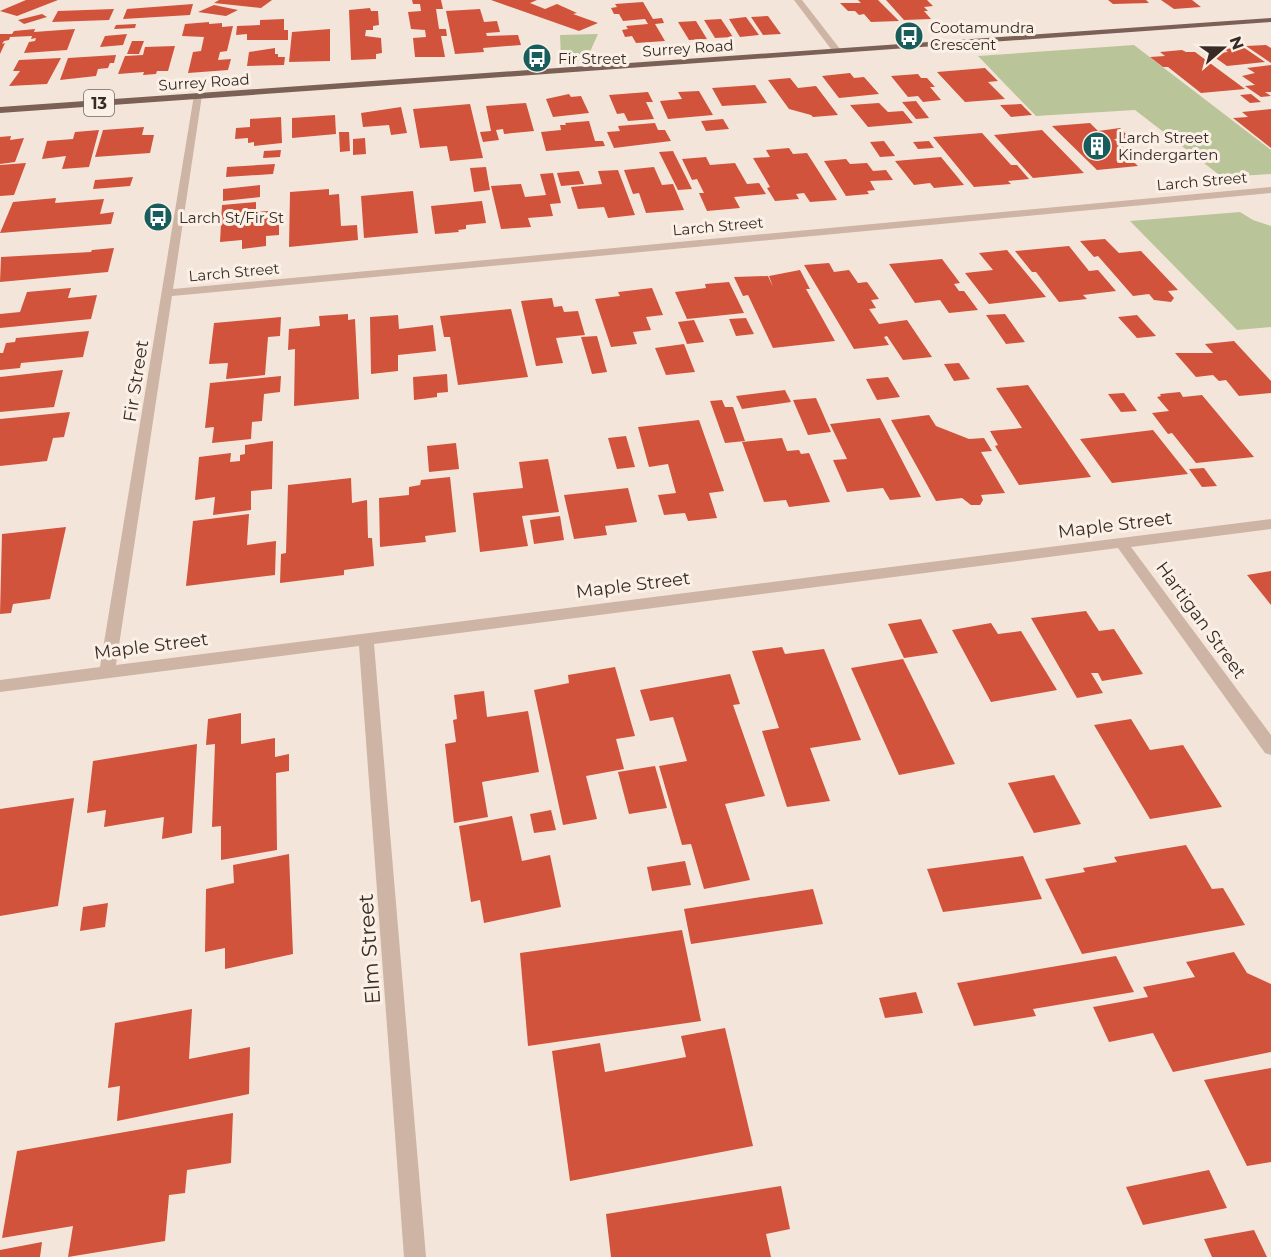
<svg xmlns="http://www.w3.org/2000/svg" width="1271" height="1257" font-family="Montserrat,sans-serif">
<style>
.green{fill:#b9c498}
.building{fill:#d1533b}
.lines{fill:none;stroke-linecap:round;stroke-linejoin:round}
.minor{fill:#cdb4a4;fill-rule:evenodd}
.primary{fill:#7b6056;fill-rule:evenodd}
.labels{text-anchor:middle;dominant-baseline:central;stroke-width:6;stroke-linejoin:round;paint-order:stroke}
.far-poi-label{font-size:15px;fill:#382b27;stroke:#fbf0e6;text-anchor:start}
.far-street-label{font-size:15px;fill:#382b27;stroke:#fbf0e6}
.shield{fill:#fbf0e6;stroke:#726660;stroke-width:1.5}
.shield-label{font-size:16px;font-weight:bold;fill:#382b27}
.street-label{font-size:18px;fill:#382b27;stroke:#fbf0e6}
.near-street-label{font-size:21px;fill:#382b27;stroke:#fbf0e6}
</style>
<rect width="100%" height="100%" fill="#f4e5da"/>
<g class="green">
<polygon points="598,34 589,54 561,57 560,35"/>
<polygon points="1134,45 1271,150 1271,174 1222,177 1135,110 1036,116 978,56"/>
<polygon points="1240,212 1253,220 1271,226 1271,327 1237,330 1130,221"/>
</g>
<g class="building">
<polygon points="26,0 58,0 17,16 0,11"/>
<polygon points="219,0 272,0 261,8 214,3"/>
<polygon points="412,0 441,0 443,9 436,9 439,29 446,29 447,36 441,36 445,57 415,57 413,38 426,37 425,30 411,29 408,12 421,11 420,4 413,4"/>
<polygon points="491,0 537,0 530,3 545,9 557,4 577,13 573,14 598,23 579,31"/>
<polygon points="858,0 878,0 899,21 871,22 864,14 859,15 855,11 848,11 840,3 861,3"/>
<polygon points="886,0 927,0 933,6 924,7 928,11 924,11 931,19 904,20"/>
<polygon points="1108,0 1146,0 1149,3 1113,4"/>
<polygon points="1161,0 1192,0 1201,7 1174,9"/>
<polygon points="643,2 653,19 662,18 664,23 655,24 665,41 636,43 632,36 625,37 622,30 628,29 626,26 648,24 645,19 623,21 619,14 614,14 611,8 617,7 615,4"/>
<polygon points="193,4 190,15 123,19 127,9"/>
<polygon points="214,5 238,10 226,16 198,12"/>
<polygon points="370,8 371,11 378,11 379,25 373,26 373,30 366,30 365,36 381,38 382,53 376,54 376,59 351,60 349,10"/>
<polygon points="114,9 109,20 52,22 58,11"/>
<polygon points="480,9 484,22 497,21 500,32 486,33 487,36 518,35 521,45 483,48 484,52 455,54 446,11"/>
<polygon points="42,14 47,17 24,24 18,20"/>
<polygon points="768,16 781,34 763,35 751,17"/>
<polygon points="746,17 759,35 740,37 729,19"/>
<polygon points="284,19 284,30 288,30 288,40 247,40 247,34 236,35 237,26 260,25 260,20"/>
<polygon points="721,19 733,37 715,38 704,20"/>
<polygon points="696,21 707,39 689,40 678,22"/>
<polygon points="209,22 209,24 222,23 222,27 233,26 227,51 220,52 218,60 231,59 228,70 188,73 193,52 201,51 204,37 182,36 185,24"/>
<polygon points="136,24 135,28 114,29 116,25"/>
<polygon points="35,29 34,32 75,29 67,50 24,53 29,42 35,41 36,38 31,39 32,36 10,37 9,40 4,41 2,44 5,43 0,54 0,34 12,34 14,31"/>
<polygon points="330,29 330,61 289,62 292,32"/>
<polygon points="127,34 123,45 100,47 105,36"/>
<polygon points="132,41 144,41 139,54 127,54"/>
<polygon points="1266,45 1271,48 1271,63 1246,46"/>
<polygon points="175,46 168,71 157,71 156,74 143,75 144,72 118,74 125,56 143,55 145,47"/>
<polygon points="1243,47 1265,62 1227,66 1210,54 1228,52 1224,49"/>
<polygon points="275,48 275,54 278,54 278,57 285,57 284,65 247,66 249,52"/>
<polygon points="1182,50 1186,52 1195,52 1245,89 1201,93 1168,67 1163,67 1150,57 1165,56 1160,52"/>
<polygon points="116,55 114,63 110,63 108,68 98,69 96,76 60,80 68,58"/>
<polygon points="61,58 47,84 9,86 20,71 13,71 19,60"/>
<polygon points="1271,65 1271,92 1265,92 1271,96 1261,97 1245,86 1255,85 1242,76 1255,73 1247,68"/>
<polygon points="985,68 998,81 988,82 1005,99 965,102 937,72"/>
<polygon points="850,73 854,78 864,77 879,94 839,98 822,76"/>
<polygon points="918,74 921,78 927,78 935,87 930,87 941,100 923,102 918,96 908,97 891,76"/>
<polygon points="790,78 798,88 816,86 838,115 813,117 811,115 789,109 768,80"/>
<polygon points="755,85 767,103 722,106 712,88"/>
<polygon points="699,91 713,115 668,119 660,101 682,99 678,92"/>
<polygon points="648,92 653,102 646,102 654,119 628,121 624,113 617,114 609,95"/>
<polygon points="569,94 571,97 581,96 589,113 553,117 546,99"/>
<polygon points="1251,94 1261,102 1250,103 1240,95"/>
<polygon points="916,101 929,118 916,119 902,102"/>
<polygon points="526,103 534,131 504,134 503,129 496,130 499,140 483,142 480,132 491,131 486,106"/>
<polygon points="879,103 888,112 903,111 913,123 868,127 850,105"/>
<polygon points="470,104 483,158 450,161 447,146 420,148 413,109"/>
<polygon points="1021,104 1032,115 1011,117 1000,105"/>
<polygon points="401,107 407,133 391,135 389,125 363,127 361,113"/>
<polygon points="1271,109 1271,148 1233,118 1248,117 1242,112"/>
<polygon points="335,115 336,134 292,138 292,118"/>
<polygon points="281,117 282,143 254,146 254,142 248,143 248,138 235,139 236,128 250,127 250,119"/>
<polygon points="723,119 729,129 706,131 701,121"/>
<polygon points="589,121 595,141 603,141 605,146 546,151 541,132 561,130 560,125 566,125 565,123"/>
<polygon points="655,123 658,130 665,130 671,141 614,148 607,132 620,131 618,126"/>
<polygon points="1090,123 1098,131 1120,128 1130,138 1114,139 1130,153 1125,154 1138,166 1097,170 1052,126"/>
<polygon points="144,127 142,135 154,135 150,153 95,157 103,130"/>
<polygon points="99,130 89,167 62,169 66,156 42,159 47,141 73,139 75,132"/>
<polygon points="1042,130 1084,173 1033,178 994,135"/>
<polygon points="339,132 349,132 350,151 340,152"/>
<polygon points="982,133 1011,165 1017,165 1029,179 1008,181 1011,184 974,187 933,137"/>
<polygon points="11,136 10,140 24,138 15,162 0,164 0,137"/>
<polygon points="365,138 366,154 353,155 353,139"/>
<polygon points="884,141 895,156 880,157 870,142"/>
<polygon points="929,141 934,148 918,149 913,142"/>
<polygon points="789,148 793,154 807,153 837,200 810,202 804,193 796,194 799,199 775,201 767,188 770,187 753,158 770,157 766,150"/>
<polygon points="281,150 280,157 263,158 264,151"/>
<polygon points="673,151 692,189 678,190 659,152"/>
<polygon points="706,157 710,165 735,163 747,184 759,183 766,194 734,197 740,208 707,211 699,193 704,193 697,179 692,180 682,159"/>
<polygon points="941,157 964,185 934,188 930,183 914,185 895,161"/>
<polygon points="846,159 850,164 867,163 873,171 886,170 893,180 870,181 875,190 867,191 869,194 846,196 824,161"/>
<polygon points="26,163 14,195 0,196 0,165"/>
<polygon points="275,164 273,174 226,177 227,167"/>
<polygon points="486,167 490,190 474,192 470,168"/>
<polygon points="654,167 662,185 673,184 684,210 646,213 639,193 633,194 624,170"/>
<polygon points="618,170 635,215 608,218 604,207 578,209 571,187 602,184 598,171"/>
<polygon points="579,171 584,184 561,186 557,173"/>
<polygon points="553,173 561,203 550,204 553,216 528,218 531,227 501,229 491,186 521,184 525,197 546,195 540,174"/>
<polygon points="133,177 130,186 93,189 95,180"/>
<polygon points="260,185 260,197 223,201 223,189"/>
<polygon points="329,189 329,195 339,194 341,226 357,225 358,240 289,247 290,192"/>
<polygon points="413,191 418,233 364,238 361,196"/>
<polygon points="56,198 55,203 104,199 100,214 114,212 111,224 0,233 13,202"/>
<polygon points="482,201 486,223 466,225 466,229 458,230 459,232 435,234 431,206"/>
<polygon points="256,202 256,212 279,210 279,235 266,236 266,246 242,249 242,240 220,242 222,205"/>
<polygon points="1105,239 1119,253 1141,251 1178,290 1168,291 1174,298 1171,302 1154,300 1149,294 1133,296 1098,256 1094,257 1080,241"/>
<polygon points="1069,246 1089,271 1098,270 1116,291 1083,295 1087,299 1059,302 1036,272 1032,272 1015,251"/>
<polygon points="114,248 108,272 0,282 1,257 91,252 92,250"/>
<polygon points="1007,250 1046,297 989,304 965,273 993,270 979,253"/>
<polygon points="942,259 960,283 954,284 959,291 964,291 978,310 949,313 940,300 915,303 889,264"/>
<polygon points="829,263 834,272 849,270 858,283 867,282 879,299 871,300 876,308 869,309 879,324 907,320 932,357 903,360 887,336 884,337 889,345 854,349 804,265"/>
<polygon points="800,270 810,289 806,289 835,341 773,348 748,295 743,296 734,277 768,276 773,287 769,276"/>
<polygon points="729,282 744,313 687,319 675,292 706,288 705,284"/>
<polygon points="71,288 68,298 97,295 91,319 0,328 0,314 20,312 27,292"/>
<polygon points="652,288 663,315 646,317 651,330 633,332 637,344 611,347 595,299 620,296 618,292"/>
<polygon points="552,298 554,307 562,306 564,312 578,311 585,335 556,338 563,363 536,366 521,301"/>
<polygon points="511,309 528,377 458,385 450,337 444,337 440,316"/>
<polygon points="348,314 348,320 355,319 359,399 294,406 295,349 288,350 289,329 320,326 319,316"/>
<polygon points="1005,314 1025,342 1006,344 986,315"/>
<polygon points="398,315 399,329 433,325 436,351 398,355 398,371 371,374 370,317"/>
<polygon points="1137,315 1156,336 1137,338 1118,317"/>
<polygon points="281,317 280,336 268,337 265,375 226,379 228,363 209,364 214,323"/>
<polygon points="746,318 754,334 736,336 729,319"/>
<polygon points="694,320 704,342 687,344 678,322"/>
<polygon points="89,331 83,357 21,363 20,368 0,370 0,353 3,353 6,343 15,342 16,338"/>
<polygon points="597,336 607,372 592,374 581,337"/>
<polygon points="1234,341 1271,381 1271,393 1239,396 1226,380 1219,381 1213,375 1196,377 1175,353 1213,353 1205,344"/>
<polygon points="684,344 695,372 666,375 655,348"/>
<polygon points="959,363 970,379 954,381 944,364"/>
<polygon points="63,370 54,407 0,412 0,377"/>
<polygon points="447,374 448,392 437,393 437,397 414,400 413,377"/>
<polygon points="281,376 280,392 264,394 262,421 252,422 251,439 212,443 214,427 205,428 210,383"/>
<polygon points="888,377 900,397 877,400 866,379"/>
<polygon points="1028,385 1091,477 1019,485 995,446 998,445 990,431 1022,428 996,388"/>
<polygon points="785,390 791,402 742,409 736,396"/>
<polygon points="1180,392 1183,397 1202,395 1254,457 1196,463 1172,433 1168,434 1152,413 1169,411 1157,397 1161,396 1160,394"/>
<polygon points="1124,393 1137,411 1121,412 1108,394"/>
<polygon points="816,398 831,432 808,435 793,400"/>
<polygon points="722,400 725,407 733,407 745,441 725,443 710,401"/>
<polygon points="70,412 64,437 53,438 47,461 0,466 0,419"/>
<polygon points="929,415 936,426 969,439 984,438 992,451 981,452 1005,493 981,495 983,500 980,505 971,505 962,498 936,501 891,420"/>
<polygon points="880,418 921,497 890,500 883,488 847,492 833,460 847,459 830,424"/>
<polygon points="699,420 724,491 709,493 717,518 688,521 685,513 664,515 658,495 676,493 668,464 649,467 638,427"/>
<polygon points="1153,430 1188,474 1112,483 1080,439"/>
<polygon points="626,436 635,467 617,469 608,438"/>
<polygon points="782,438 787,451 799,450 801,454 809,453 830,502 789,507 786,500 764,502 742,442"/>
<polygon points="273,441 272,489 251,491 251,510 213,515 215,497 195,500 199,457 231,453 230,462 240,461 240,455 245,454 245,445"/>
<polygon points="456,443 459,469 429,472 427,446"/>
<polygon points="548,459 559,512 522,516 528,546 480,552 473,493 523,488 519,462"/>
<polygon points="1204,468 1217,486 1202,487 1189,469"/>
<polygon points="450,477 456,532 425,536 426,542 380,547 379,498 409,495 409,487 420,485 421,480"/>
<polygon points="351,478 352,503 367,500 368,538 372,538 374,566 344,570 344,575 280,583 281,554 286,553 288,485"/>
<polygon points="628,488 637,522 605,526 607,535 574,539 564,495"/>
<polygon points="249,514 247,545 276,541 275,575 186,586 193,521"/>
<polygon points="560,516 564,540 534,544 530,520"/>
<polygon points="66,527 50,599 13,604 11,613 0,614 2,534"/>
<polygon points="1271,571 1271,605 1247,575"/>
<polygon points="1086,611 1099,631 1114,629 1143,674 1102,681 1098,673 1091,673 1103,693 1077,698 1031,618"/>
<polygon points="921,619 938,653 904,658 888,624"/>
<polygon points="991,623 998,634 1021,631 1057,690 991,702 952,630"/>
<polygon points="782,647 785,654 824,649 861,740 810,748 830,801 787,807 762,731 779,728 752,651"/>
<polygon points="903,659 955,764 899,775 851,668"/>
<polygon points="615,667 635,736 616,739 624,769 586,776 597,819 563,825 534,690 569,683 568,675"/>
<polygon points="730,674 740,704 733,705 765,796 725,804 750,880 704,889 691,844 682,845 659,766 687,761 673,717 650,721 640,690"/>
<polygon points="484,691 487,717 528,711 539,772 482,782 488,817 454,823 445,744 456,742 453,720 457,719 454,695"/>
<polygon points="241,713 241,744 275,738 275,757 289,754 289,771 276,773 277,850 221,860 221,826 212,827 215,744 206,745 208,719"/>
<polygon points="1131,719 1150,750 1183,745 1222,807 1150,819 1094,725"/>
<polygon points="197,744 192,833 162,839 164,817 104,827 106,810 87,813 93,761"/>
<polygon points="655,766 667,808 629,814 618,772"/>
<polygon points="1054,775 1081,824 1034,833 1008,783"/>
<polygon points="74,798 58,906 0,916 0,809"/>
<polygon points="551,810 556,830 534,833 530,814"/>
<polygon points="512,816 522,861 550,855 561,907 484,923 480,900 471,902 459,826"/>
<polygon points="1186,845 1212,889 1223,888 1245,925 1082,954 1045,879 1085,872 1083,868 1117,862 1114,857"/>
<polygon points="289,854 293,954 225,969 225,948 205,952 206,889 234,883 233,865"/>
<polygon points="1023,856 1042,899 943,912 927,869"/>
<polygon points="685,861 691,885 652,891 647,867"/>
<polygon points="813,889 823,924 691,944 684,909"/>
<polygon points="108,903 105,927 80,931 83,907"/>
<polygon points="682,930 701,1021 528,1046 520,953"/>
<polygon points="1234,952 1247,973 1271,984 1271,1052 1173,1072 1153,1033 1109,1042 1093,1007 1148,997 1143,987 1195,977 1186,962"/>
<polygon points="1116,956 1134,992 1033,1009 1036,1016 974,1026 957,983"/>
<polygon points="916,992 923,1013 885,1018 879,998"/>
<polygon points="192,1009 189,1059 250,1047 249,1094 117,1121 120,1086 108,1088 115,1023"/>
<polygon points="725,1028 753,1146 570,1181 552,1051 600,1043 605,1072 686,1057 681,1036"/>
<polygon points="1271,1068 1271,1162 1247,1166 1204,1080"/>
<polygon points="233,1113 231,1163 187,1170 185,1193 169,1195 165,1241 68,1257 73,1226 2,1238 17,1151"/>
<polygon points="1209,1170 1227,1208 1143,1225 1126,1187"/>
<polygon points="781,1186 790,1229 766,1234 771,1257 611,1257 606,1214"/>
<polygon points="1254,1230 1267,1257 1212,1257 1204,1239"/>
<polygon points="42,1242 40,1257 0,1257 0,1250"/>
</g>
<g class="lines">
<g class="minor">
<polygon points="794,0 802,0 840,49 840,53 834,53"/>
<polygon points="198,92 202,95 173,289 1271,187 1271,193 172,296 116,665 1271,519 1271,529 1131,547 1271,735 1271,755 1265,753 1118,548 374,644 426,1257 404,1257 359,646 0,692 0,680 100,667 194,95"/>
</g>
<polygon class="primary" points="1271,18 1271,22 0,113 0,107"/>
</g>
<defs>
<g id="bus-disc" transform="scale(1.5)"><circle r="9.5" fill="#185d5c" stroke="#fbf0e6"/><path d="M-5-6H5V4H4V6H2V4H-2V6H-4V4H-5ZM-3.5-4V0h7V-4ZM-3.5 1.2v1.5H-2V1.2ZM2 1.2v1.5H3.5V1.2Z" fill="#fff"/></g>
<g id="building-disc" transform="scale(1.5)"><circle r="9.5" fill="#185d5c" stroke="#fbf0e6"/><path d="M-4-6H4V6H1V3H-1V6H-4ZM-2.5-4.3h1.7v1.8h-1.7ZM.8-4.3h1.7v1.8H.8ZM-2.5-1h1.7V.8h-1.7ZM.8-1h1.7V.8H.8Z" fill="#fff"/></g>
</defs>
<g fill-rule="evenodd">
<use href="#bus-disc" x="909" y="36"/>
<use href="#bus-disc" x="537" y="58"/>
<use href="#building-disc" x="1097" y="146"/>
<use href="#bus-disc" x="158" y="217"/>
</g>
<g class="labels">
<g class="far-poi-label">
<text x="930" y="27">Cootamundra<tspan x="930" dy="17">Crescent</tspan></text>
<text x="558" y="58">Fir Street</text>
<text x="1118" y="137">Larch Street<tspan x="1118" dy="17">Kindergarten</tspan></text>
<text x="179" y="217">Larch St/Fir St</text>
</g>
<g class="far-street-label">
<text transform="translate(688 48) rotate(-4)">Surrey Road</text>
<text transform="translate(204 82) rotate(-4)">Surrey Road</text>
<text transform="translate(1202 181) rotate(-5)">Larch Street</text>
<text transform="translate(718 226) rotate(-5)">Larch Street</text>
<text transform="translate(234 272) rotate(-5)">Larch Street</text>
</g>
<rect class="shield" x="84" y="90" width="30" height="26" rx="4.5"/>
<g class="shield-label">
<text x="99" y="103">13</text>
</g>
<g class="street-label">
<text transform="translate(136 381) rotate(-81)">Fir Street</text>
<text transform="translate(1115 525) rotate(-7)">Maple Street</text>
<text transform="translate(633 585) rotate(-7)">Maple Street</text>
<text transform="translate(1201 620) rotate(54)">Hartigan Street</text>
<text transform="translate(151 646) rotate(-7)">Maple Street</text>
</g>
<g class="near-street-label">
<text transform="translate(369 949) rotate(-94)">Elm Street</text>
</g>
</g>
<g transform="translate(1223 48) rotate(70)" stroke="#fbf0e6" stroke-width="4.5" paint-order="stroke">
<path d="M0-4.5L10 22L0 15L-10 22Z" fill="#382b27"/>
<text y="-9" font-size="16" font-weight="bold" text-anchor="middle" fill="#382b27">N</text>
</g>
</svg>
